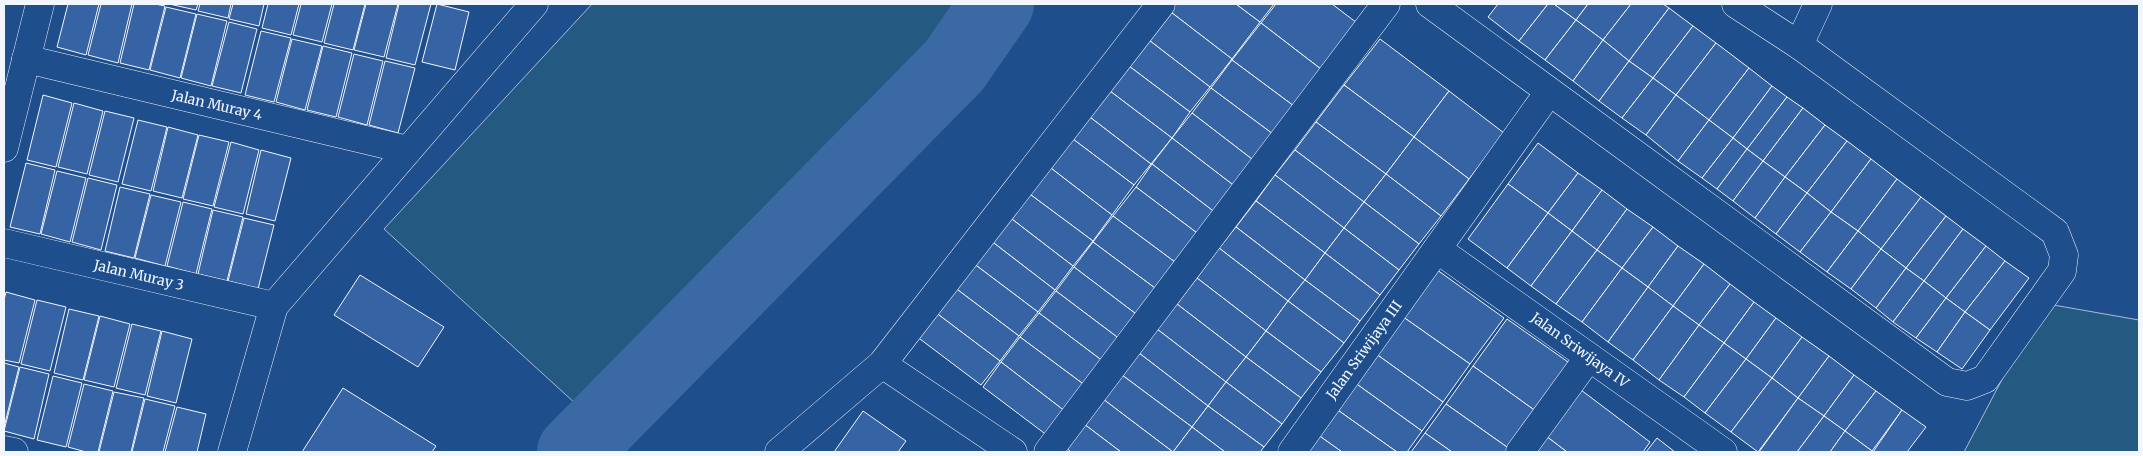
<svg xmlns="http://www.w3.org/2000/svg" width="2143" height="456" font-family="Merriweather,serif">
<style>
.green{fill:#245a82;stroke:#a8bbd7}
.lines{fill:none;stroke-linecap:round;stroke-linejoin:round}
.river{stroke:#3b69a3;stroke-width:74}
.building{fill:#3563a3;stroke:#f2f6ff}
.street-casing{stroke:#f2f6ff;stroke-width:29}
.street{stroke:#1f4e8c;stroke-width:28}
.labels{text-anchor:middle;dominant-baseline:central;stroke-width:4;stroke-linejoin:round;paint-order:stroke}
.street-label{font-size:14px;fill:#f2f6ff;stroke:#1f4e8c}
</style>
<rect width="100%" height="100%" fill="#1f4e8c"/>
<g class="green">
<polygon points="592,4 997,4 954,66 599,425 384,229"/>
<polygon points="2042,303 2139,320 2139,452 1964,452"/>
</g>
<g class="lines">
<polyline class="river" points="574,452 954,66 997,4"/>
</g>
<g class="building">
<polygon points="68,4 99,4 86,55 57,47"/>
<polygon points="101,4 132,4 118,63 88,55"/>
<polygon points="134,4 155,4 165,6 149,70 120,63"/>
<polygon points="169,4 198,4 196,10"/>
<polygon points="200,4 231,4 228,18 198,11"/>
<polygon points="233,4 264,4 259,26 229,19"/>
<polygon points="268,4 299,4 291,35 262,28"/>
<polygon points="301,4 332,4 322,42 293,35"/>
<polygon points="334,4 365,4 353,50 324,43"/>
<polygon points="366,4 398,4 384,57 354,50"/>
<polygon points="399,4 431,4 415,65 386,58"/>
<polygon points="437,4 469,12 455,70 422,62"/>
<polygon points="1165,4 1236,4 1260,22 1232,59 1163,6"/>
<polygon points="1236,4 1274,4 1260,22"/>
<polygon points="1276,4 1332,4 1365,29 1330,76 1261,23"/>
<polygon points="1498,4 1548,4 1519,41 1488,17"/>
<polygon points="1548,4 1554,4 1576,20 1545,60 1519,41"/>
<polygon points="1554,4 1588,4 1576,20"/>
<polygon points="1588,4 1631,4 1603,40 1576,20"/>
<polygon points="1631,4 1663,4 1669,8 1629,61 1603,40"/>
<polygon points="1163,6 1232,59 1210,87 1141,34"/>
<polygon points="166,7 196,14 180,78 150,70"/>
<polygon points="1669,8 1693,26 1653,78 1629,61"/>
<polygon points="197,14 227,21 211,86 181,78"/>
<polygon points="1576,20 1603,40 1573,81 1545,60"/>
<polygon points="229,22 257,29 241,93 212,86"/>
<polygon points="1261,23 1330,76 1302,112 1232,60"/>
<polygon points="1693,26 1716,43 1676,95 1653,78"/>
<polygon points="261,31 291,38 274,102 245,95"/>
<polygon points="1141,34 1210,87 1190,112 1121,60"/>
<polygon points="292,39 322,46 305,110 276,102"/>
<polygon points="1380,39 1449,91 1414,137 1344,85"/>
<polygon points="1603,40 1629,61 1599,101 1573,81"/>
<polygon points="1716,43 1749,68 1709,120 1676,95"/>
<polygon points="323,46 352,53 336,117 307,110"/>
<polygon points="354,54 383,61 367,125 338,117"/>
<polygon points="1121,60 1190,112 1172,138 1102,85"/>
<polygon points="1232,60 1302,112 1281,140 1211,88"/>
<polygon points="385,61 415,68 398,133 369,125"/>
<polygon points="1629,61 1653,78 1622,118 1599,101"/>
<polygon points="1749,68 1772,86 1733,138 1709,120"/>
<polygon points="1653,78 1676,95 1646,135 1622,118"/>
<polygon points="1102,85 1172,138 1151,164 1082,111"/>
<polygon points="1344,85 1414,137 1386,174 1316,122"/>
<polygon points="1772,86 1787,97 1747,149 1733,138"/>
<polygon points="1211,88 1281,140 1261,166 1192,113"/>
<polygon points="1449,91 1504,133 1469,179 1414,137"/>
<polygon points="43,95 72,103 56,167 27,160"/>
<polygon points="1676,95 1709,120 1678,161 1646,135"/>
<polygon points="1787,97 1803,108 1763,161 1747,149"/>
<polygon points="74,103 103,111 87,174 58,167"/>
<polygon points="1803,108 1825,125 1785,177 1763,161"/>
<polygon points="105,111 134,118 118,182 89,175"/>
<polygon points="1082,111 1151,164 1134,185 1065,133"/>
<polygon points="1192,113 1261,166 1241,191 1172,138"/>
<polygon points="138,120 167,127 151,191 122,184"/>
<polygon points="1709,120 1733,138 1702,178 1678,161"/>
<polygon points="1316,122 1386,174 1364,202 1295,150"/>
<polygon points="1825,125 1847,141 1807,193 1785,177"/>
<polygon points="168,127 198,135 182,198 153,191"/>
<polygon points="1065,133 1134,185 1112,215 1043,162"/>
<polygon points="199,135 229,142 213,206 183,199"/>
<polygon points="1414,137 1469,179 1441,216 1386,174"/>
<polygon points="1172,138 1241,191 1221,217 1152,164"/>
<polygon points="1733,138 1747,149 1717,189 1702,178"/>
<polygon points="1847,141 1871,159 1831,212 1807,193"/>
<polygon points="231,142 259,150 243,214 214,207"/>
<polygon points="1538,143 1578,173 1548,213 1508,184"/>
<polygon points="1747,149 1763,161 1733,201 1717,189"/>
<polygon points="261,150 291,158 275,221 246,214"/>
<polygon points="1295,150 1364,202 1344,228 1275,175"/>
<polygon points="1871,159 1897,179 1858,231 1831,212"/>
<polygon points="1763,161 1785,177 1755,218 1733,201"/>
<polygon points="1043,162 1112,215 1093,241 1023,189"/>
<polygon points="26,163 55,170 40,234 10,227"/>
<polygon points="1152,164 1221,217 1205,239 1136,187"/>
<polygon points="57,171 86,178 70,242 41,234"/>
<polygon points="1578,173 1602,190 1572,231 1548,213"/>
<polygon points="1386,174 1441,216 1419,244 1364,202"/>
<polygon points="1275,175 1344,228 1325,253 1256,201"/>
<polygon points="1785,177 1807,193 1776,234 1755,218"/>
<polygon points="88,178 117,185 101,250 72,242"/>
<polygon points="1897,179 1921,197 1881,249 1858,231"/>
<polygon points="1508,184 1548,213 1507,268 1468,239"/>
<polygon points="120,187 150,194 134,258 105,251"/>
<polygon points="1136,187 1205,239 1183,268 1113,216"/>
<polygon points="1023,189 1093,241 1073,266 1004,213"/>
<polygon points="1602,190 1627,209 1597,250 1572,231"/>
<polygon points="1807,193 1831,212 1800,252 1776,234"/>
<polygon points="151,195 181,202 165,266 135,258"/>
<polygon points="1921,197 1946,216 1906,268 1881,249"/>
<polygon points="1256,201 1325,253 1305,280 1236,227"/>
<polygon points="183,202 212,209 196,274 167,266"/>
<polygon points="1364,202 1419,244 1399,270 1344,228"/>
<polygon points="1627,209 1653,227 1622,268 1597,250"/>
<polygon points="213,210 243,217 227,281 198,274"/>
<polygon points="1831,212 1858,231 1827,272 1800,252"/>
<polygon points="1004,213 1073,266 1055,290 986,237"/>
<polygon points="1548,213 1572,231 1531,286 1507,268"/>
<polygon points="1113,216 1183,268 1163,294 1093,242"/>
<polygon points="1946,216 1963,229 1924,281 1906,268"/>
<polygon points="244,218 274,225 258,289 228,281"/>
<polygon points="1236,227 1305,280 1288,301 1219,248"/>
<polygon points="1653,227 1678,246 1648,287 1622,268"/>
<polygon points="1344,228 1399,270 1380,295 1325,253"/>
<polygon points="1963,229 1986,246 1946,298 1924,281"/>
<polygon points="1572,231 1597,250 1556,304 1531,286"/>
<polygon points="1858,231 1881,249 1851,289 1827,272"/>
<polygon points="986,237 1055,290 1038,312 969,260"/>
<polygon points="1093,242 1163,294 1144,320 1074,267"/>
<polygon points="1678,246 1704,264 1673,306 1648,287"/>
<polygon points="1986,246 2005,261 1965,312 1946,298"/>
<polygon points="1219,248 1288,301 1266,331 1197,278"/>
<polygon points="1881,249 1906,268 1876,308 1851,289"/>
<polygon points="1597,250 1622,268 1582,322 1556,304"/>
<polygon points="1325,253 1380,295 1360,321 1305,280"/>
<polygon points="969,260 1038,312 1019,336 950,284"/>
<polygon points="2005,261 2029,278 1990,330 1965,312"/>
<polygon points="1704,264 1730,284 1699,325 1673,306"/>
<polygon points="1074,267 1144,320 1125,343 1056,291"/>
<polygon points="1433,267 1504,318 1470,364 1399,314"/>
<polygon points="1622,268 1648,287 1608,342 1582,322"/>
<polygon points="1906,268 1924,281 1893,322 1876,308"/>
<polygon points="360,275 444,327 418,367 334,315"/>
<polygon points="1197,278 1266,331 1246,357 1177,304"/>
<polygon points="1305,280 1360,321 1344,343 1288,301"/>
<polygon points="1924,281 1946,298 1916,338 1893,322"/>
<polygon points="950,284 1019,336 1000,361 931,309"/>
<polygon points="1730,284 1754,302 1724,343 1699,325"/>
<polygon points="1648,287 1673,306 1633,360 1608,342"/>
<polygon points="1056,291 1125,343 1108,365 1039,313"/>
<polygon points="6,292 35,300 19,363 4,360 4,300"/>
<polygon points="1946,298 1965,312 1937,352 1916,338"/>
<polygon points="37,300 66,307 50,371 21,364"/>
<polygon points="1288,301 1344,343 1321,372 1266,331"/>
<polygon points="1754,302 1776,318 1746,359 1724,343"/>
<polygon points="1177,304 1246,357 1226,382 1157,329"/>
<polygon points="1673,306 1699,325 1659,380 1633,360"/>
<polygon points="69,309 99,316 83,380 54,373"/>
<polygon points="931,309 1000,361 981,385 912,333"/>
<polygon points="1965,312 1990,330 1962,369 1937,352"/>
<polygon points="1039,313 1108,365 1090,389 1020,337"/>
<polygon points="1399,314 1470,364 1443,402 1372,351"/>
<polygon points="100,316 130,324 114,387 84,380"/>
<polygon points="1776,318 1802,337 1772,378 1746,359"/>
<polygon points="1507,319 1578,369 1544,417 1473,366"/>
<polygon points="132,324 161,331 145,395 116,388"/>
<polygon points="1699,325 1724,343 1684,397 1659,380"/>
<polygon points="1157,329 1226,382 1208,406 1139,353"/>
<polygon points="162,331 192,339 176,403 147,396"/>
<polygon points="1266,331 1321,372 1301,398 1246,357"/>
<polygon points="1020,337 1090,389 1070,415 1001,362"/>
<polygon points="1802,337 1829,356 1798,398 1772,378"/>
<polygon points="1724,343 1746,359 1705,413 1684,397"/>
<polygon points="1372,351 1443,402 1422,431 1351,380"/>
<polygon points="1139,353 1208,406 1192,427 1122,375"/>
<polygon points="1829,356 1854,375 1824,416 1798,398"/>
<polygon points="1246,357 1301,398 1282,424 1226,382"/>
<polygon points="1746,359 1772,378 1731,432 1705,413"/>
<polygon points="1001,362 1070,415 1052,439 983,387"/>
<polygon points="4,363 19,367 4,427"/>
<polygon points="1473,366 1544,417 1514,452 1446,404"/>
<polygon points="20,367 49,374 34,439 4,431"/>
<polygon points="1122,375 1192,427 1173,452 1103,399"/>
<polygon points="1854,375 1876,391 1845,431 1824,416"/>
<polygon points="53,376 82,383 66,447 37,440"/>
<polygon points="1772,378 1798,398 1758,452 1731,432"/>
<polygon points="1351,380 1422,431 1407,452 1397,452 1332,406"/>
<polygon points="1226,382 1282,424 1264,447 1208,406"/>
<polygon points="84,384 113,391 98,452 86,452 68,447"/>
<polygon points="343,388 436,446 432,452 302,452"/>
<polygon points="1581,390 1650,442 1643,452 1567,452 1546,436"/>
<polygon points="1876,391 1902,410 1872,451 1845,431"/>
<polygon points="114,392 144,398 131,452 99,452"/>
<polygon points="1798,398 1824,416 1797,452 1759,452"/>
<polygon points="145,399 175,406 163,452 132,452"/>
<polygon points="1103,399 1173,452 1121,452 1084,424"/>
<polygon points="1446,404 1514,452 1452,452 1425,433"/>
<polygon points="1208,406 1264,447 1260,452 1225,452 1192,427"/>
<polygon points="1332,406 1397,452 1342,452 1314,432"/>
<polygon points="177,407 206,414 197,452 165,452"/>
<polygon points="1902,410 1926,427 1907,452 1873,452"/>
<polygon points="863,411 906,441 898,452 834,452"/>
<polygon points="1824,416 1845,431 1830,452 1797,452"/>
<polygon points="1084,424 1121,452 1071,452 1066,448"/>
<polygon points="1192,427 1225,452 1173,452"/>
<polygon points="1845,431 1872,451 1871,452 1830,452"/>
<polygon points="1314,432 1342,452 1299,452"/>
<polygon points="1425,433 1452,452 1411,452"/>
<polygon points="1546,436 1567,452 1533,452"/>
<polygon points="1657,438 1675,452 1646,452"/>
</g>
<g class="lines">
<g class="street-casing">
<g id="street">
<polyline points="1430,4 1947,382 1967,386 1985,379 2062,271 2064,255 2055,232 1799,45 1736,4"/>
<polyline points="1799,45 1818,4"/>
<polyline points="26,59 408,150"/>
<polyline points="4,148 40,4"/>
<polyline points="4,243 274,306"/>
<polyline points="1437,249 1723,452"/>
<polyline points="882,364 1013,452"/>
<polyline points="4,450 14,452"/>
<polyline points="232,452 274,306 534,4"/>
<polyline points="779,452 882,364 1161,4"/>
<polyline points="1048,452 1386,4"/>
<polyline points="1292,452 1549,92"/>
<polyline points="1520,452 1589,357"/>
</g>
</g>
<use href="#street" class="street"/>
</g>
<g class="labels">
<g class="street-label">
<text transform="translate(217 105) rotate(13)">Jalan Muray 4</text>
<text transform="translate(139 275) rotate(13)">Jalan Muray 3</text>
<text transform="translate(1364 350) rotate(-54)">Jalan Sriwijaya III</text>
<text transform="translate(1580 350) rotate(36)">Jalan Sriwijaya IV</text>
</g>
</g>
<rect width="2143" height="456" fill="none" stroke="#f2f6ff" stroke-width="10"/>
</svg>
